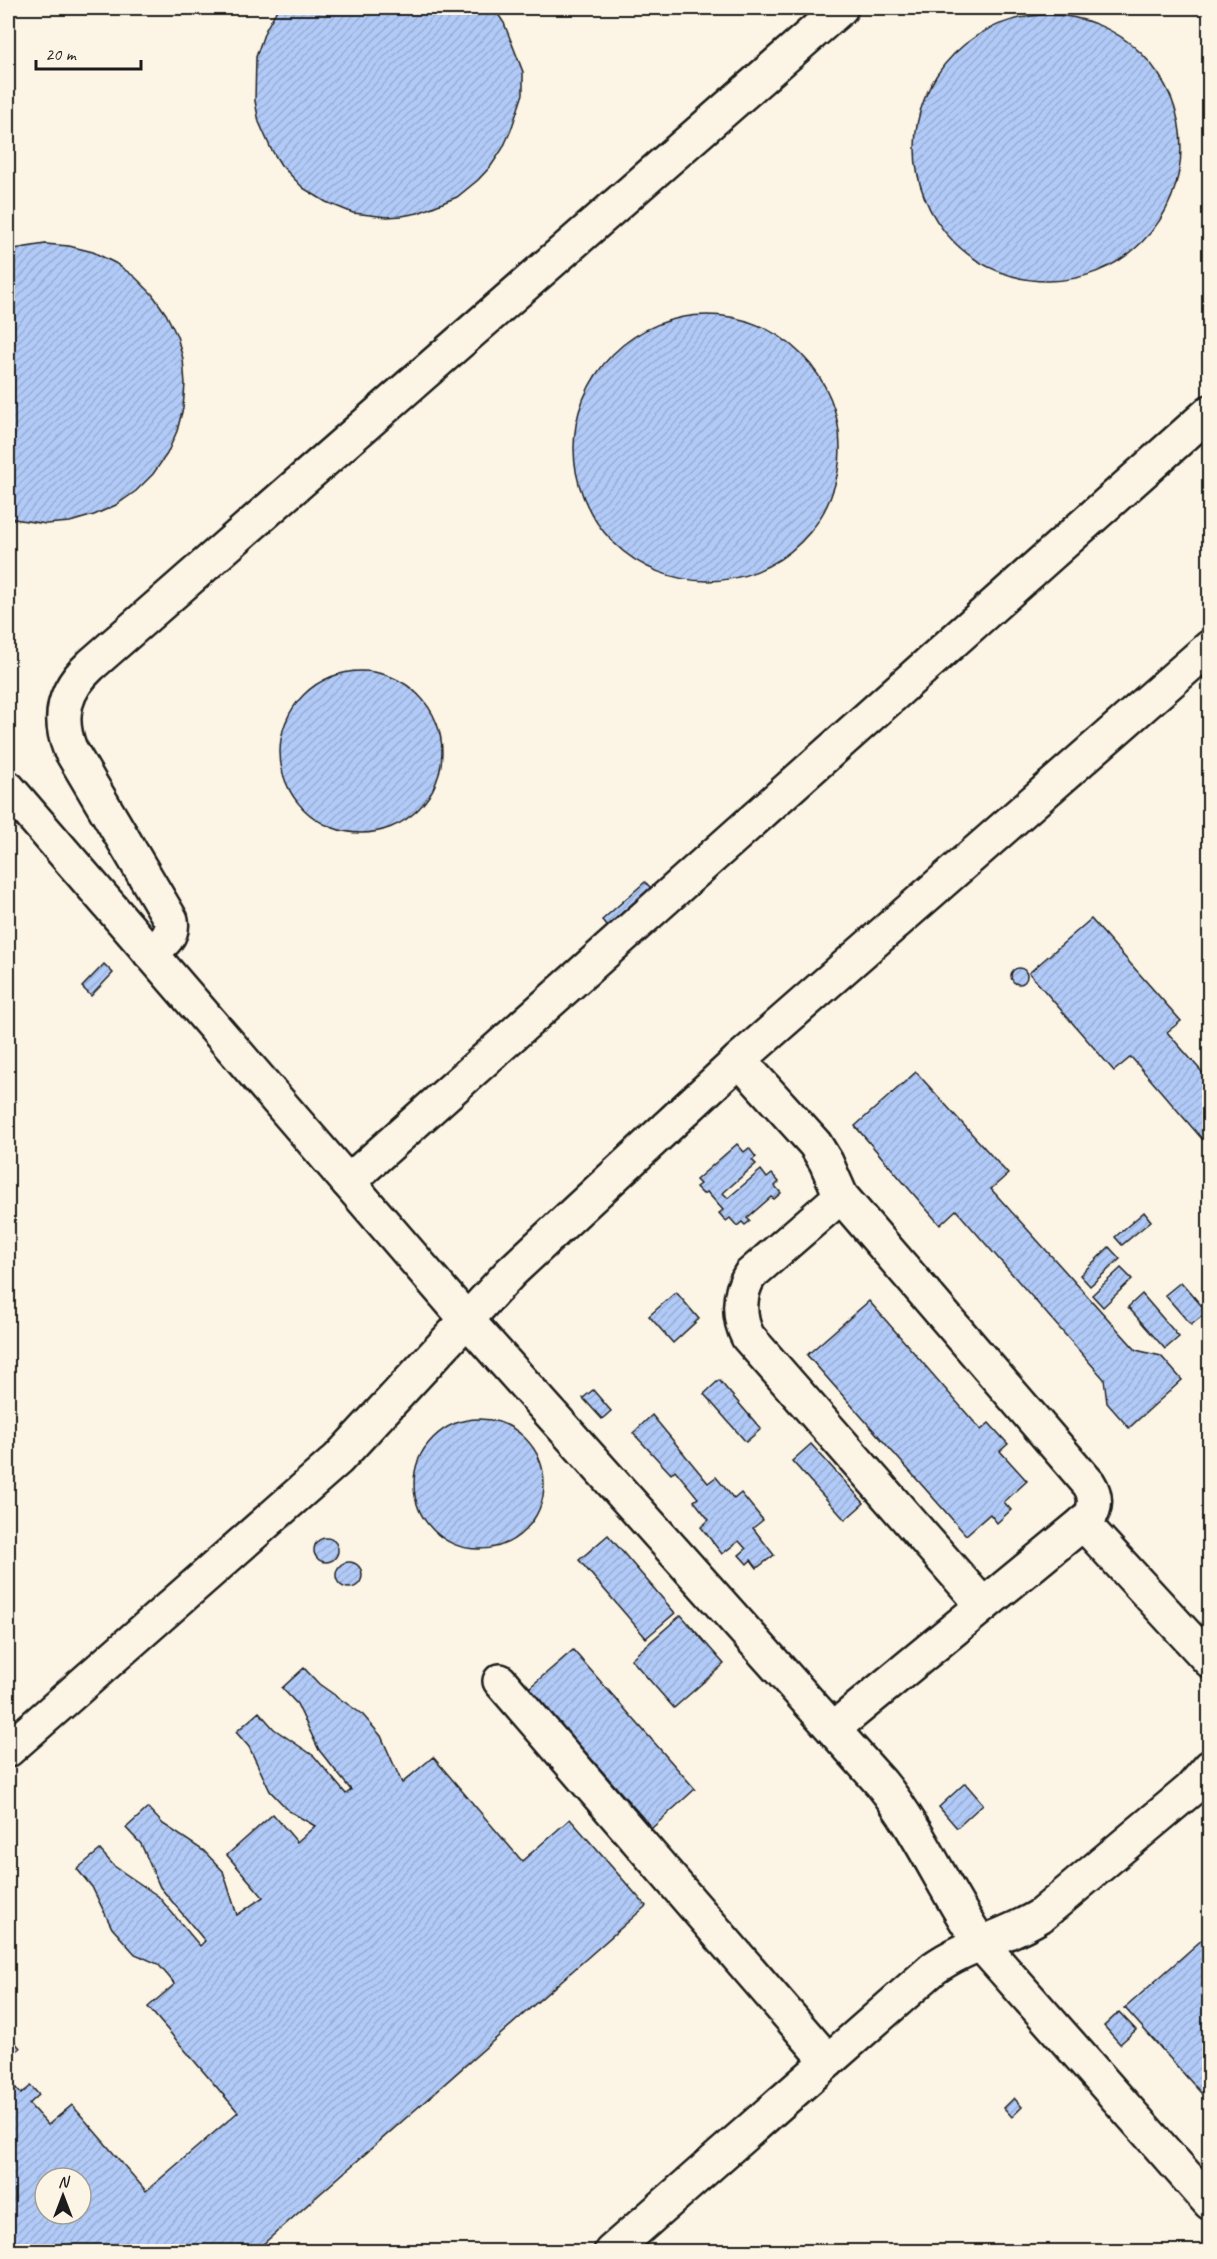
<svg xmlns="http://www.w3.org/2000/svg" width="1217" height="2259" font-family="Caveat,sans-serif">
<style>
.building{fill:url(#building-hatch);stroke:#1c1c1c;stroke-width:1.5;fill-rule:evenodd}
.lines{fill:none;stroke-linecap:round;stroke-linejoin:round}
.minor-casing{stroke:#1c1c1c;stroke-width:38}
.minor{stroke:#fcf5e5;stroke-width:33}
</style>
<defs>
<pattern id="building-hatch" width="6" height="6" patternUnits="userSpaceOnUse" patternTransform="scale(1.5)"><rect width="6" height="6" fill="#b1caf7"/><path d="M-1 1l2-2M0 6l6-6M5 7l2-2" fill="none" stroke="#98add3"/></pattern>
</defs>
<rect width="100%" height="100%" fill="#fcf5e5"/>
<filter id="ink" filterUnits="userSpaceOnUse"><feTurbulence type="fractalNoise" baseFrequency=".0167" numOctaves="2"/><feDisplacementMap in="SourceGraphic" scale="12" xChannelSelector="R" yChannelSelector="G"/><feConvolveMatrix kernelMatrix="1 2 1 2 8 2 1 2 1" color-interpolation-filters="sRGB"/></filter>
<g filter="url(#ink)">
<g class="building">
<polygon points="278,8 494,8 504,23 523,72 523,94 511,130 503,148 491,166 478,180 457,197 418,213 402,216 387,217 353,213 326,202 303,188 281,165 271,149 259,122 255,101 256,57 265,31"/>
<circle cx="1048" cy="148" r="133"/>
<polygon points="45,244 69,246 93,252 115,263 135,277 152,294 166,314 177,336 183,359 185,384 183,408 177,431 167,454 153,474 136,491 116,505 94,515 70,522 46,524 8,518 8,250"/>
<circle cx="707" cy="448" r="133"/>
<circle cx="361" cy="752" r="81"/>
<polygon points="645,882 652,889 608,927 602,920"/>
<polygon points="1091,919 1181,1021 1167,1032 1210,1081 1210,1148 1131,1057 1114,1071 1029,973"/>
<polygon points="104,964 113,973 91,996 82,987"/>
<circle cx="1019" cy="976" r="8"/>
<polygon points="916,1072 1008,1174 991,1189 1136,1350 1161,1356 1182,1380 1129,1428 1107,1403 1104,1379 956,1210 940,1225 855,1126"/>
<polygon points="737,1144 744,1152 749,1148 756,1157 752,1160 756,1164 723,1193 728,1198 761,1170 767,1178 772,1174 779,1182 775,1186 781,1193 774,1199 771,1197 747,1218 750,1221 745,1225 742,1222 737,1226 730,1218 726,1221 719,1213 723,1210 707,1192 703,1194 696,1187 700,1184 696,1180"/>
<polygon points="1144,1212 1151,1221 1122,1245 1115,1237"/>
<polygon points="1109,1247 1120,1259 1090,1286 1080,1275"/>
<polygon points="1121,1268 1132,1279 1103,1307 1092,1295"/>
<polygon points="1181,1282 1207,1312 1191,1325 1165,1295"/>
<polygon points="676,1292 699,1319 673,1343 649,1316"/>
<polygon points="1142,1294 1179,1337 1165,1349 1128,1307"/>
<polygon points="869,1301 981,1430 989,1423 1008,1444 1000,1451 1027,1481 1004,1502 1011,1510 997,1523 990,1514 966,1535 807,1355"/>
<polygon points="719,1380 761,1429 746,1442 704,1394"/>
<polygon points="593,1390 611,1411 602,1419 583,1398"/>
<polygon points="652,1415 708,1483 716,1477 734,1499 741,1493 763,1520 753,1528 774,1555 757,1568 751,1560 747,1564 739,1555 746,1549 739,1541 722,1554 701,1527 709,1520 694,1501 698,1498 675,1470 671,1474 633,1433"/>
<circle cx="479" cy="1484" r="65"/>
<polygon points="811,1444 864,1503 845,1520 792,1461"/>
<polygon points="608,1535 675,1613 646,1638 579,1560"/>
<circle cx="326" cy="1550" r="12"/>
<circle cx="349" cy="1575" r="13"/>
<polygon points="681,1615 724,1664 674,1708 631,1659"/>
<polygon points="573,1650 695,1789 652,1828 529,1688"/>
<path d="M 304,1668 L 319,1684 L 363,1715 L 381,1736 L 402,1783 L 433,1757 L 522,1861 L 570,1819 L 646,1906 L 254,2252 L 8,2252 L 8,2079 L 21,2094 L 31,2086 L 39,2095 L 29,2104 L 48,2125 L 72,2105 L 146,2191 L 238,2112 L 148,2007 L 175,1984 L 158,1964 L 135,1954 L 112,1928 L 92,1887 L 77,1869 L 100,1850 L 114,1866 L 158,1896 L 200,1946 L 205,1941 L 160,1887 L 141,1844 L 126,1828 L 148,1808 L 163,1824 L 204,1851 L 223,1871 L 237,1915 L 263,1897 L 227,1855 L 273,1814 L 297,1842 L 315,1826 L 289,1811 L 270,1791 L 249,1747 L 236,1732 L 259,1712 L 274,1729 L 314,1756 L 346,1794 L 351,1790 L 319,1750 L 297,1704 L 282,1688 ZM 45,2178 L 81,2178 L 81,2214 L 45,2214 Z"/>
<polygon points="965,1783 983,1804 957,1828 939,1807"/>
<polygon points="1205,1937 1210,1943 1210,2103 1125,2008"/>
<polygon points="1119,2012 1136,2030 1120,2044 1104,2026"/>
<polygon points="9,2036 20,2048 8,2059 8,2037"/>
<polygon points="1014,2098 1022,2107 1012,2117 1004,2108"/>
</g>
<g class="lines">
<g class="minor-casing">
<g id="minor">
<path d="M 8,788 L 467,1320 L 881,1783 C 921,1832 945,1892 981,1944 L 1210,2203"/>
<path d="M 150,953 C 162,944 174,936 171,920 L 70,749 C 57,716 65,689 91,665 L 841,8"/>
<path d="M 739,1060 L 815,1144 L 826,1162 L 841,1196 L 1089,1484 C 1096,1495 1097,1508 1088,1519 L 833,1729"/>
<polyline points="348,1182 1210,412"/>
<path d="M 841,1196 L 750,1275 C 738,1294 738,1318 748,1337 L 983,1605"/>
<polyline points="1083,1523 1210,1661"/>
<polyline points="500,1681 828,2061"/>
<polyline points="8,1750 338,1459 511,1272 739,1060 1210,647"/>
<path d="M 611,2252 L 934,1968 C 966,1945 1006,1937 1040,1916 L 1190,1790 L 1210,1767"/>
</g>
</g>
<use href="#minor" class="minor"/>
</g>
</g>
<rect width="1217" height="2259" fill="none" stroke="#fcf5e5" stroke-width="30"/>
<rect x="15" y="15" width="1187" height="2229" fill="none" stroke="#1c1c1c" stroke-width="2" filter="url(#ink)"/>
<g transform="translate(63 2196)"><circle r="28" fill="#fcf5e5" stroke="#a29e95" stroke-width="1.5"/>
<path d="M0-4.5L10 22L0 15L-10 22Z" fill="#1c1c1c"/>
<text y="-9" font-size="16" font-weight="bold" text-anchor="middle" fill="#1c1c1c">N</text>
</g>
<path d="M36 60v9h105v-9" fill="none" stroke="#1c1c1c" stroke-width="3"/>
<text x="45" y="60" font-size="18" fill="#1c1c1c" stroke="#fcf5e5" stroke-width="4.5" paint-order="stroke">20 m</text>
</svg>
